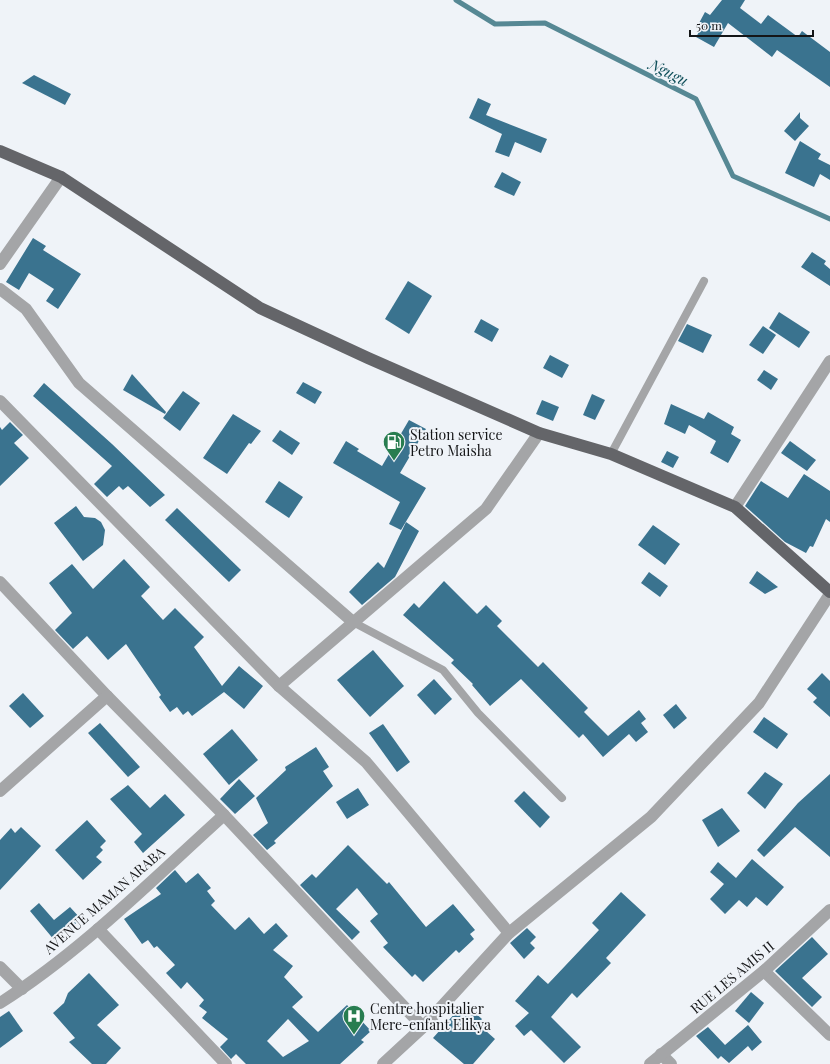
<svg xmlns="http://www.w3.org/2000/svg" width="830" height="1064" font-family="'Playfair Display',serif">
<style>
.lines{fill:none;stroke-linecap:round;stroke-linejoin:round}
.stream{stroke:#568894;stroke-width:5}
.building{fill:#3a738f;fill-rule:evenodd}
.lane{stroke:#a4a5a7;stroke-width:8}
.street{stroke:#a4a5a7;stroke-width:12}
.primary{stroke:#646569;stroke-width:12}
.labels{text-anchor:middle;dominant-baseline:central;stroke-width:4;stroke-linejoin:round;paint-order:stroke}
.poi-label{font-size:14px;fill:#141517;stroke:#eff3f8;text-anchor:start}
.street-label{font-size:14px;fill:#141517;stroke:#eff3f8}
.water-label{font-size:15px;font-style:italic;fill:#0f4f5a;stroke:#eff3f8}
</style>
<rect width="100%" height="100%" fill="#eff3f8"/>
<g class="lines">
<polyline class="stream" points="456,0 495,24 545,23 696,99 733,176 830,219"/>
</g>
<g class="building">
<polygon points="722,0 745,0 740,8 761,24 768,15 798,37 802,31 830,52 830,87 777,50 772,57 728,23 714,47 696,37 702,27 698,25 705,12 710,15"/>
<polygon points="34,75 71,94 65,105 22,83"/>
<polygon points="478,98 491,104 486,115 547,139 541,153 515,142 509,157 495,152 502,134 469,118"/>
<polygon points="800,112 800,118 809,126 795,141 784,131"/>
<polygon points="800,141 821,154 818,159 830,165 830,180 820,174 814,187 785,173"/>
<polygon points="502,172 521,182 514,196 494,187"/>
<polygon points="33,238 46,246 43,250 81,274 58,309 46,301 54,289 29,273 19,290 6,282"/>
<polygon points="812,252 826,261 824,264 830,269 830,286 801,267"/>
<polygon points="408,281 432,296 409,334 385,319"/>
<polygon points="779,312 810,332 799,348 769,328"/>
<polygon points="481,319 499,329 492,342 474,332"/>
<polygon points="687,324 712,335 703,353 678,341"/>
<polygon points="763,326 776,335 763,354 749,345"/>
<polygon points="550,355 569,365 562,378 543,368"/>
<polygon points="764,370 778,379 771,390 757,380"/>
<polygon points="132,374 166,412 165,414 123,390"/>
<polygon points="303,382 322,392 315,404 296,393"/>
<polygon points="44,383 112,444 165,495 150,507 128,486 123,490 119,486 107,497 94,484 112,466 33,396"/>
<polygon points="183,391 200,403 180,431 163,418"/>
<polygon points="592,394 605,400 595,420 583,415"/>
<polygon points="542,400 559,407 553,421 536,414"/>
<polygon points="671,404 704,419 708,412 734,427 731,434 741,440 728,463 710,453 716,441 689,425 685,434 664,424"/>
<polygon points="233,414 261,431 251,444 249,443 227,474 203,458"/>
<polygon points="409,420 426,429 400,473 426,488 401,530 389,524 400,502 333,463 346,441 359,449 357,451 382,466"/>
<polygon points="10,422 23,435 14,443 29,458 0,486 0,427 2,430"/>
<polygon points="280,430 300,443 292,455 272,441"/>
<polygon points="790,441 816,460 807,471 781,453"/>
<polygon points="667,451 679,457 673,468 661,462"/>
<polygon points="804,474 830,491 830,522 826,519 813,547 810,546 806,553 785,542 745,506 761,481 788,498"/>
<polygon points="279,481 303,497 289,518 265,502"/>
<polygon points="76,506 84,517 95,518 101,522 105,530 103,545 83,561 54,523"/>
<polygon points="177,508 241,570 229,582 165,520"/>
<polygon points="406,522 419,531 395,577 362,605 349,592 378,562 384,568"/>
<polygon points="653,525 680,544 665,565 638,545"/>
<polygon points="124,559 150,587 141,596 163,620 175,608 204,637 194,647 222,686 239,666 263,686 244,709 224,692 192,716 188,711 183,715 177,707 170,712 159,697 161,695 126,644 108,660 87,636 73,649 55,630 72,613 49,583 72,564 93,589"/>
<polygon points="757,571 778,587 765,594 749,583"/>
<polygon points="649,572 668,586 660,597 641,583"/>
<polygon points="444,581 477,614 486,605 502,621 497,626 538,667 543,662 588,708 584,712 608,736 639,710 646,719 641,723 648,732 636,742 629,734 603,757 583,734 579,738 521,679 490,706 472,685 473,684 451,663 454,660 403,615 414,603 419,608"/>
<polygon points="373,650 404,686 370,717 337,680"/>
<polygon points="822,673 830,681 830,717 813,702 817,698 807,689"/>
<polygon points="434,679 452,699 435,715 417,695"/>
<polygon points="23,693 44,716 30,728 9,706"/>
<polygon points="676,704 687,718 674,729 663,715"/>
<polygon points="764,717 788,734 777,749 753,732"/>
<polygon points="100,723 140,767 128,777 88,733"/>
<polygon points="383,724 410,762 397,772 369,733"/>
<polygon points="232,729 258,760 229,785 203,754"/>
<polygon points="316,747 329,767 323,771 333,786 274,841 276,843 267,850 253,835 268,823 256,798 286,770 285,767"/>
<polygon points="765,772 783,784 765,809 747,793"/>
<polygon points="830,774 830,857 795,827 764,857 757,850 798,803"/>
<polygon points="239,779 255,796 235,814 220,799"/>
<polygon points="128,785 150,808 165,794 185,815 143,853 134,842 142,834 110,799"/>
<polygon points="358,788 369,805 347,819 336,802"/>
<polygon points="524,791 550,817 540,828 514,801"/>
<polygon points="722,808 740,831 718,847 702,820"/>
<polygon points="87,820 106,841 100,847 103,850 96,857 102,862 83,880 55,850"/>
<polygon points="21,827 41,846 0,890 0,840 11,828 15,833"/>
<polygon points="348,845 387,884 389,882 426,927 453,904 475,930 470,934 474,939 459,953 456,950 423,982 415,974 412,977 383,947 388,943 370,921 378,914 357,888 336,909 360,932 352,940 300,885 312,874 316,878"/>
<polygon points="752,859 784,887 767,906 756,897 747,907 739,900 725,914 710,899 724,884 710,872 718,862 736,878"/>
<path d="M 175,870 L 186,883 L 198,873 L 211,888 L 207,891 L 215,901 L 211,905 L 235,930 L 249,917 L 264,934 L 276,923 L 288,936 L 273,950 L 293,966 L 284,977 L 303,997 L 292,1007 L 318,1032 L 347,1005 L 371,1031 L 361,1040 L 364,1042 L 340,1064 L 246,1064 L 236,1054 L 231,1059 L 220,1047 L 228,1039 L 202,1018 L 207,1012 L 199,1006 L 204,1000 L 187,982 L 181,989 L 166,973 L 175,965 L 157,946 L 154,948 L 148,940 L 142,944 L 124,919 L 161,894 L 156,888 ZM 288,1019 L 309,1041 L 283,1057 L 267,1041 Z"/>
<polygon points="621,892 646,915 606,958 611,963 577,998 572,993 551,1017 581,1047 564,1063 531,1030 524,1036 515,1026 529,1013 515,1001 538,975 548,984 599,930 592,923"/>
<polygon points="39,903 54,920 70,907 81,919 55,941 30,911"/>
<polygon points="527,928 536,937 530,943 535,948 524,959 510,943"/>
<polygon points="812,937 828,954 802,978 822,997 812,1007 775,971"/>
<polygon points="89,973 119,1005 97,1025 121,1048 106,1064 92,1064 69,1042 75,1038 53,1013 64,1003 68,993"/>
<polygon points="751,992 764,1003 749,1023 735,1011"/>
<polygon points="464,1003 482,1019 478,1024 495,1039 473,1064 464,1064 433,1038"/>
<polygon points="9,1011 23,1031 0,1048 0,1017"/>
<polygon points="748,1025 762,1042 752,1051 748,1046 729,1063 721,1056 718,1059 696,1036 708,1027 725,1045"/>
</g>
<g class="lines">
<g class="lane">
<polyline points="611,454 704,281"/>
<polyline points="353,622 443,670 478,713 562,798"/>
</g>
<g class="street">
<polyline points="0,264 61,177"/>
<polyline points="0,289 26,309 79,383 353,622"/>
<polyline points="0,401 279,686 366,762 509,933"/>
<polyline points="735,507 830,361"/>
<polyline points="0,582 107,696 224,815 423,1027"/>
<polyline points="279,686 486,509 539,433"/>
<polyline points="0,791 107,696"/>
<polyline points="98,929 226,1064"/>
<polyline points="0,967 22,989"/>
<polyline points="764,971 830,1035"/>
<path d="M 0,1003 C 81,952 153,879 224,815"/>
<polyline points="661,1054 671,1064"/>
<polyline points="383,1064 423,1027 509,933 651,817 759,703 830,594"/>
<polyline points="650,1064 764,971 830,910"/>
</g>
<polyline class="primary" points="0,151 61,177 260,308 368,358 539,433 611,454 735,507 830,592"/>
</g>
<defs>
<g id="fuel-pin" transform="scale(1.15)"><path d="M0 17L-7.5 6A9.5 9.5 0 1 1 7.5 6Z" fill="#287d50" stroke="#eff3f8"/><path d="M-5.5-6h7V0h2V4h1.3V-2.5L3-4.5l.8-.8L6-3V5H2.5V1h-1V6h-7ZM-4.2-4.7v3.2H.2V-4.7Z" fill="#fff"/></g>
<g id="hospital-pin" transform="scale(1.15)"><path d="M0 17L-7.5 6A9.5 9.5 0 1 1 7.5 6Z" fill="#287d50" stroke="#eff3f8"/><path d="M-5-5h3v3.5h4V-5h3V5h-3V1.5h-4V5h-3Z" fill="#fff"/></g>
</defs>
<g fill-rule="evenodd">
<use href="#fuel-pin" x="394" y="442"/>
<use href="#hospital-pin" x="354" y="1016"/>
</g>
<g class="labels">
<g class="poi-label">
<text x="410" y="434">Station service<tspan x="410" dy="16">Petro Maisha</tspan></text>
<text x="370" y="1008">Centre hospitalier<tspan x="370" dy="16">Mere-enfant Elikya</tspan></text>
</g>
<g class="street-label">
<text transform="translate(104 900) rotate(-41)">AVENUE MAMAN ARABA</text>
<text transform="translate(732 977) rotate(-40)">RUE LES AMIS II</text>
</g>
<g class="water-label">
<text transform="translate(669 72) rotate(27)">Ngugu</text>
</g>
</g>
<path d="M690 30v6h123v-6" fill="none" stroke="#141517" stroke-width="2"/>
<text x="696" y="30" font-size="12" fill="#141517" stroke="#eff3f8" stroke-width="3" paint-order="stroke">50 m</text>
</svg>
